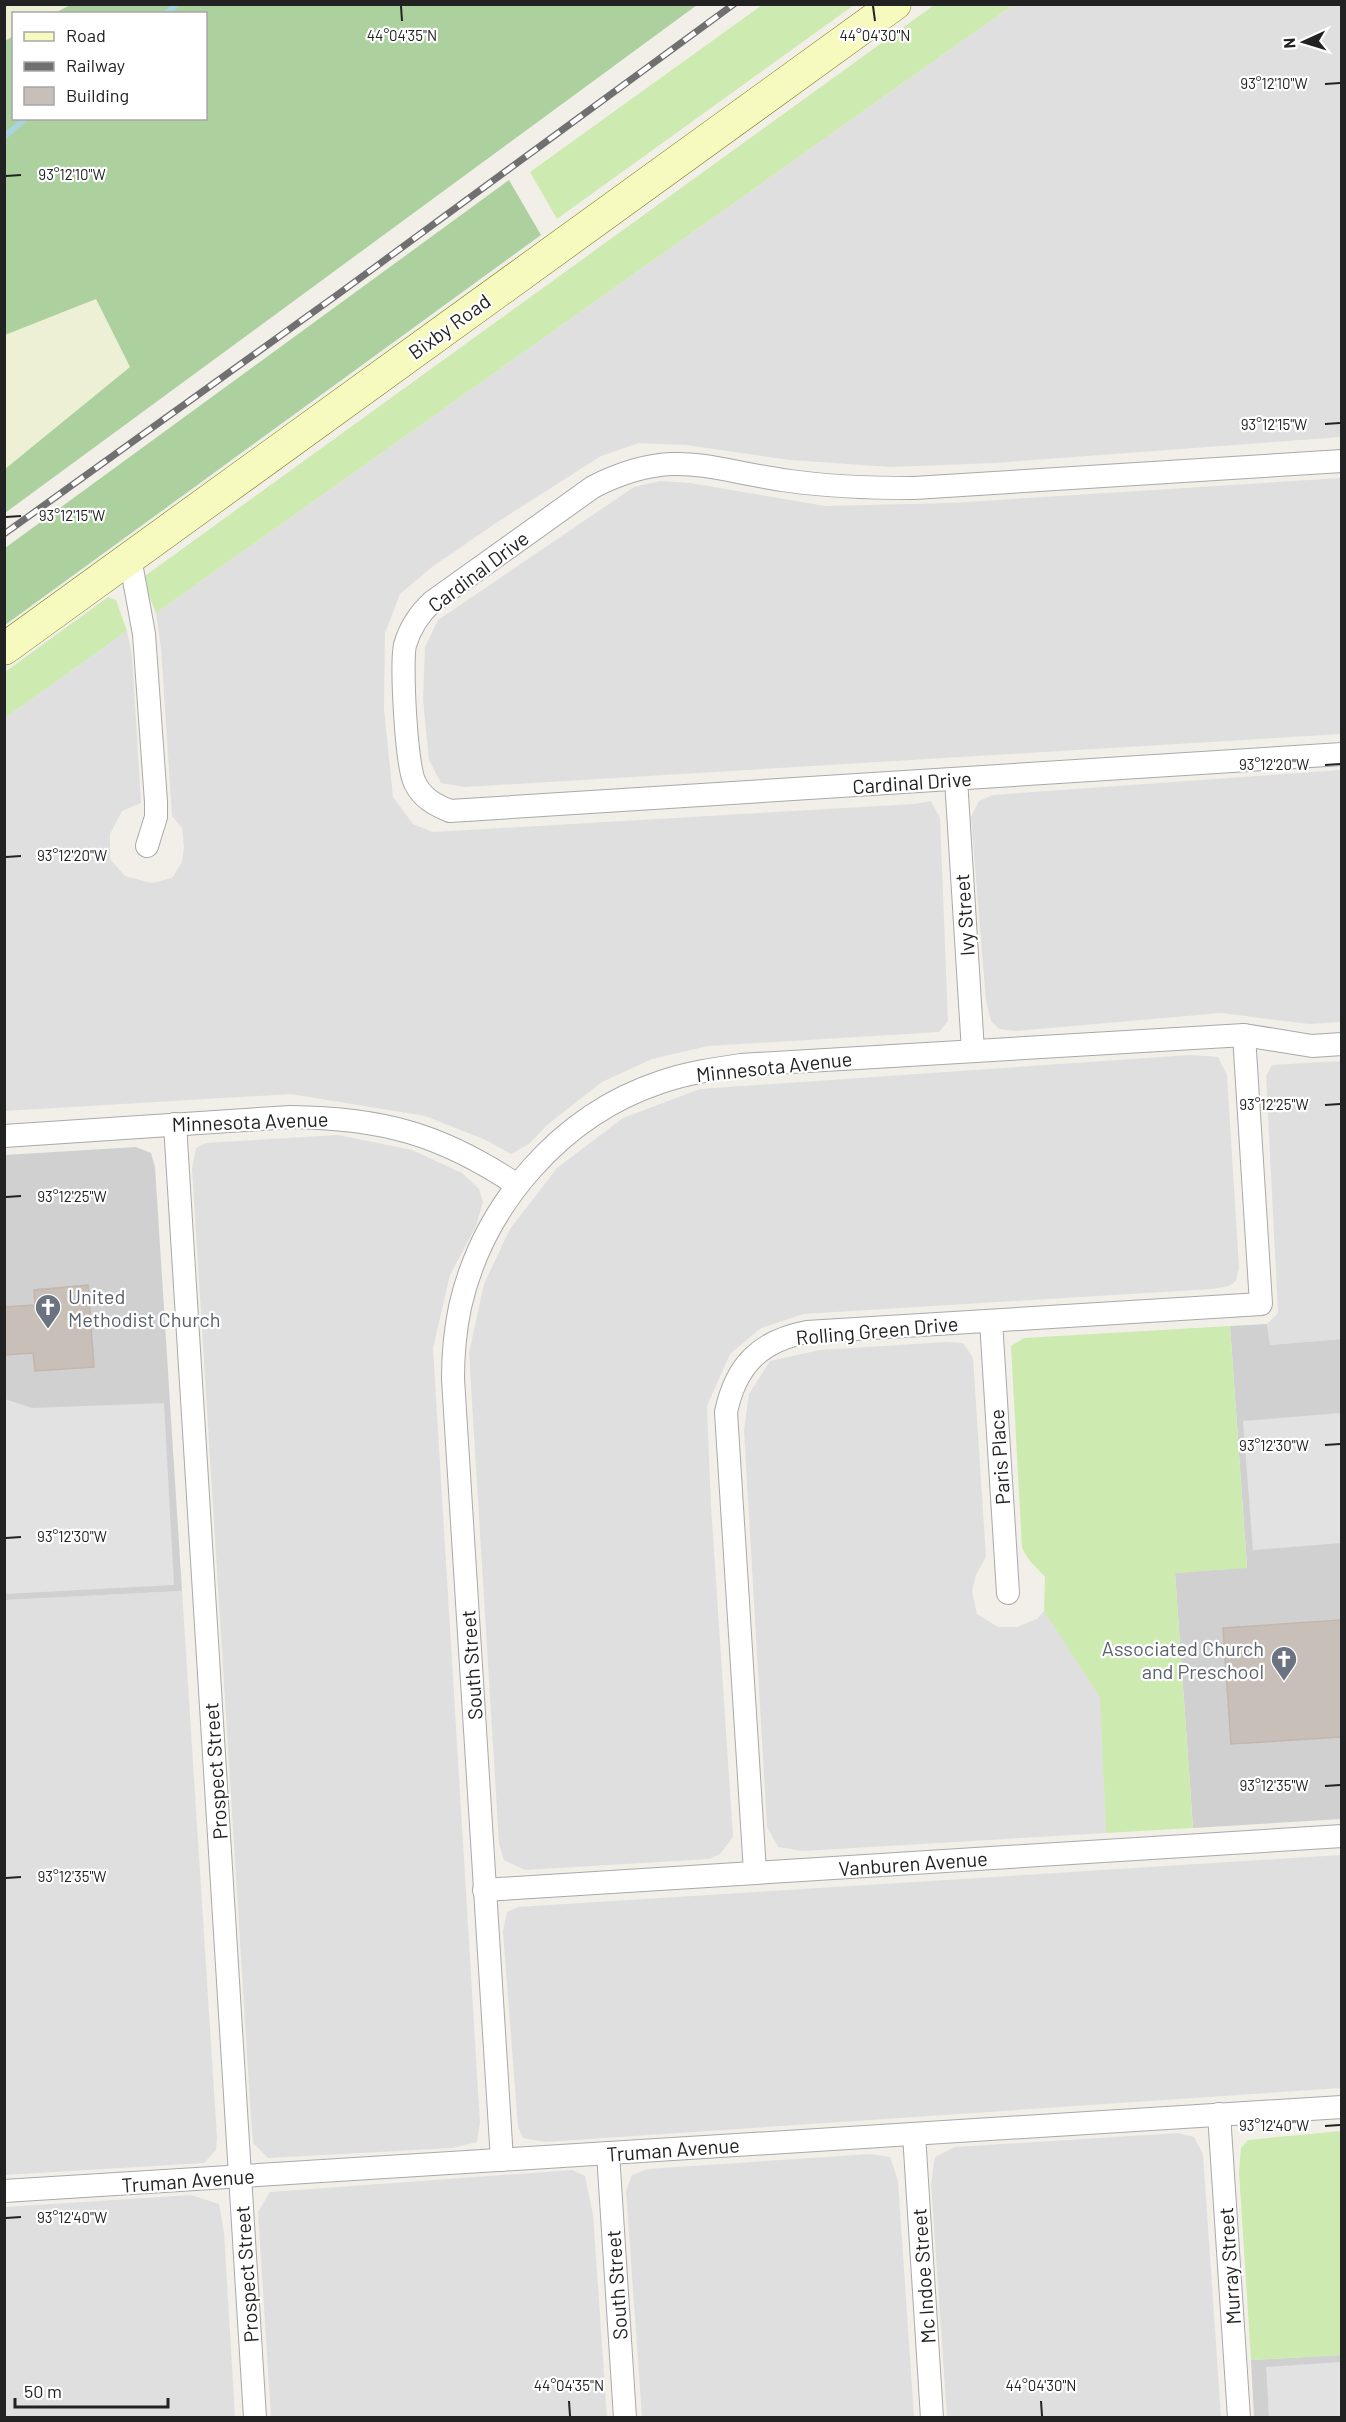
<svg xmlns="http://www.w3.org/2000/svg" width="1346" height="2422" font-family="Barlow,sans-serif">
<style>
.residential{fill:#e0dfdf}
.religious{fill:#d0d0d0}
.farmland{fill:#eef0d5}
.grass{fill:#cdebb0}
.forest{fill:#add19e}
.parking{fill:#e2e2e2}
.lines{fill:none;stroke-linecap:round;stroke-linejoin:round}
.stream{stroke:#aad3df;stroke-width:6}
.building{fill:#c7bfb8;stroke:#c4b6ab;stroke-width:1.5}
.minor-casing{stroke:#a9a9a9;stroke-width:24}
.secondary-casing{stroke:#707d05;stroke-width:33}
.minor{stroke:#fff;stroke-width:22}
.secondary{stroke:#f7fabf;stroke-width:32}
.rail-casing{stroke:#707070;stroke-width:7}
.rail{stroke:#fff;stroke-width:4.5;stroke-dasharray:14;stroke-linecap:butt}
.ticks{fill:none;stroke:#222;stroke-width:2}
.labels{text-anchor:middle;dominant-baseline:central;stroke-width:4.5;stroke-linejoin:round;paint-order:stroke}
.street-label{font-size:20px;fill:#222;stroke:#fff}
.worship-label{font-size:20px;fill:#5b616d;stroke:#fff;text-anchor:start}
.ticks-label{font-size:15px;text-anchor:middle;fill:#222;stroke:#fff;stroke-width:4.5;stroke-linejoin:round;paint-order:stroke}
</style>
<rect width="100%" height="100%" fill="#f2efe9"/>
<g class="residential">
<polygon points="1013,5 1341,5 1341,437 994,463 891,467 790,460 686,445 639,443 601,456 496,523 432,567 400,594 385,633 384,709 393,797 413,824 433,832 914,804 931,801 940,818 948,1021 939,1032 708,1046 652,1059 602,1082 547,1125 529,1144 511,1154 486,1140 425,1116 291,1094 5,1111 5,718 127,631 132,655 141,803 122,811 110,834 110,859 125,876 152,883 172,878 182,862 184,847 182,828 172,816 161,648 156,613"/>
<polygon points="1341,478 1341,734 465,787 441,783 429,760 423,700 425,647 438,620 634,487 660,481 690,483 825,506 951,503"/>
<polygon points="1341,770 1341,1022 1309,1024 1221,1013 1016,1031 999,1029 991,1021 986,1001 971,817 979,801 993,795"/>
<polygon points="1190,1055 1218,1057 1227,1075 1239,1268 1236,1281 1229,1286 1212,1289 803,1314 761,1328 730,1354 707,1406 711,1506 733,1837 720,1854 709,1859 525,1870 504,1860 499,1844 469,1353 484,1284 510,1229 557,1168 623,1118 700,1089"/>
<polygon points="1341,1061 1341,1339 1270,1345 1267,1324 1278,1313 1266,1076 1272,1065"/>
<polygon points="338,1135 412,1150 462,1173 479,1189 483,1202 476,1226 450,1275 433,1348 480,2123 477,2142 452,2148 268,2158 253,2143 251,2119 192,1168 196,1148 206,1143"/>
<polygon points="945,1342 963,1343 973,1358 986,1557 976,1575 972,1591 977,1614 998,1627 1017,1627 1037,1619 1044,1611 1101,1697 1106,1833 803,1851 778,1847 767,1827 744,1430 749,1394 770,1361 820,1350"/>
<polygon points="182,1591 217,2138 216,2150 204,2163 5,2175 5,1600"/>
<polygon points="1341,1855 1341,2088 545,2142 523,2138 518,2127 503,1932 507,1912 518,1907"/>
<polygon points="1179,2133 1194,2137 1203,2154 1221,2417 947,2417 931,2183 935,2157 955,2147"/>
<polygon points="871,2154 890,2157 898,2181 914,2417 642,2417 626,2191 632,2175 648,2169"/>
<polygon points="572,2170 585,2176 593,2214 607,2417 271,2417 258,2212 270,2192"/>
<polygon points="191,2195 219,2204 224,2232 235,2417 5,2417 5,2207"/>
</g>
<g class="religious">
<polygon points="136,1147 151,1153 155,1167 182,1591 5,1600 5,1155"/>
<polygon points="1267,1324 1270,1345 1341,1339 1341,1819 1193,1828 1175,1573 1247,1567 1230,1326"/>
<polygon points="1341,2355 1341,2417 1254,2417 1251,2360"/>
</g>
<g class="farmland">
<polygon points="5,5 72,5 55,13 14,14 13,36 5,41"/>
<polygon points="96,299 130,367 5,469 5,335"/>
</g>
<g class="grass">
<polygon points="762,5 854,5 557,219 530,172"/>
<polygon points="934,5 1013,5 156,613 142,578"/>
<polygon points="108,597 116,600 127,631 5,718 5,672"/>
<polygon points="1230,1326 1247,1568 1175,1573 1193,1828 1106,1833 1100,1697 1044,1611 1045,1577 1029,1560 1022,1548 1011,1346 1024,1338"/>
<polygon points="1341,2131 1341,2355 1251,2360 1239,2172 1241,2148 1248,2140"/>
</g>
<g class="forest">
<polygon points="72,4 697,4 697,5 5,513 5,469 130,367 96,299 5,335 5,41 13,36 14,118 206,118 206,14 55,13"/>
<polygon points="509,180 541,235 5,625 5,548"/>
</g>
<g class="parking">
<polygon points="5,1399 32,1408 164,1403 174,1585 5,1594"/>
<polygon points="1341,1413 1341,1543 1253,1550 1243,1421"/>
<polygon points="1341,2362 1341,2417 1269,2417 1266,2367"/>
</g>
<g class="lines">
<g class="stream">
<polyline points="166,14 177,4"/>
<polyline points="4,137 26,118"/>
</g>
</g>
<g class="building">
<polygon points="88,1285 94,1367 35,1371 33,1353 4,1355 4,1307 35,1305 34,1290"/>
<polygon points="1341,1620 1341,1737 1231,1744 1223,1628"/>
</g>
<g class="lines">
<g class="minor-casing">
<g id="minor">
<path d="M 1342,461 L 914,488 C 873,488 831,487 790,481 C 708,470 674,446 593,487 L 432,602 C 420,613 410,628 405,645 C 401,663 406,767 415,783 C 422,798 435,805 450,811 L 1342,754"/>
<polyline points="130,558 144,634 156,802 156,817 147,846"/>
<polyline points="956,779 973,1051"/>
<polyline points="175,1124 255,2418"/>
<path d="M 4,1136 L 290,1117 C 382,1118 441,1134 517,1185"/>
<polyline points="991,1321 1008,1593"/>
<path d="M 755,1872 L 726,1412 C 736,1365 760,1341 807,1332 L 1261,1304 L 1244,1035"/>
<polyline points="484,1890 1342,1836"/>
<polyline points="1219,2114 1239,2418"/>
<polyline points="914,2134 932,2418"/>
<polyline points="608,2153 625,2418"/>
<path d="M 502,2160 L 453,1379 C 453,1355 455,1331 460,1307 C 483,1205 561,1115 661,1082 C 687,1073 714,1069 741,1065 L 1244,1035 L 1312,1046 L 1342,1044"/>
<polyline points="4,2191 1342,2107"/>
</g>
</g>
<g class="secondary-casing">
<polyline id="secondary" points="4,649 895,4"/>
</g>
<use href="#minor" class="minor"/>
<use href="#secondary" class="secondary"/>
<g class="rail-casing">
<polyline id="rail" points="4,534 337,295 734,4"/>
</g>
<use href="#rail" class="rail"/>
</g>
<path class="ticks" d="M 401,6 L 402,21M 873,6 L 875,21M 1325,84 L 1340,83M 6,176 L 21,175M 1325,424 L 1340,423M 6,517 L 21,516M 1325,765 L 1340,764M 6,857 L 21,856M 1325,1105 L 1340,1104M 6,1197 L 21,1196M 1325,1445 L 1340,1444M 6,1538 L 21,1537M 1325,1786 L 1340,1785M 6,1878 L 21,1877M 1325,2126 L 1340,2125M 6,2218 L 21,2217M 569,2401 L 570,2416M 1041,2401 L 1042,2416"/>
<defs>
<g id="church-pin" transform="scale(1.35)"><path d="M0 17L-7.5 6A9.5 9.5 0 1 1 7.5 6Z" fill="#6b7280" stroke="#fff"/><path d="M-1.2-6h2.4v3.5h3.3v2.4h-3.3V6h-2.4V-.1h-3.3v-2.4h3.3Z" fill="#fff"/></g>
</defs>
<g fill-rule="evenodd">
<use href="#church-pin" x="48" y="1307"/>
<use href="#church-pin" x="1284" y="1659"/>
</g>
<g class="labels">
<g class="street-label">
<text transform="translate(449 326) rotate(-36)">Bixby Road</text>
<text transform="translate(478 571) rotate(-37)">Cardinal Drive</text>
<text transform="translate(912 782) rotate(-4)">Cardinal Drive</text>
<text transform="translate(964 915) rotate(-94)">Ivy Street</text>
<text transform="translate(774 1066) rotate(-6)">Minnesota Avenue</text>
<text transform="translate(250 1121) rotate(-2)">Minnesota Avenue</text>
<text transform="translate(877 1330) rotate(-5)">Rolling Green Drive</text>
<text transform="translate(999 1457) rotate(-94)">Paris Place</text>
<text transform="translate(471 1665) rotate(-94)">South Street</text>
<text transform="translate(215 1771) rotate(-94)">Prospect Street</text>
<text transform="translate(913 1863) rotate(-4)">Vanburen Avenue</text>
<text transform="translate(673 2149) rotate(-4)">Truman Avenue</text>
<text transform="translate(188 2180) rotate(-4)">Truman Avenue</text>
<text transform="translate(1229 2266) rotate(-94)">Murray Street</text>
<text transform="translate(246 2274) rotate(-94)">Prospect Street</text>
<text transform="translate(923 2276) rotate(-94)">Mc Indoe Street</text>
<text transform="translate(616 2285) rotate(-94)">South Street</text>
</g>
<g class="worship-label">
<text x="68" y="1296">United<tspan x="68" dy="23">Methodist Church</tspan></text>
<text x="1264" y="1648" text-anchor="end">Associated Church<tspan x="1264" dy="23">and Preschool</tspan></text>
</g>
</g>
<g class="ticks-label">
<text x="402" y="41">44°04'35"N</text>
<text x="875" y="41">44°04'30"N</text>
<text x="1274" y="89">93°12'10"W</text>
<text x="72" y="180">93°12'10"W</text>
<text x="1274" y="430">93°12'15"W</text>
<text x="72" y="521">93°12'15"W</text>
<text x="1274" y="770">93°12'20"W</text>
<text x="72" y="861">93°12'20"W</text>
<text x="1274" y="1110">93°12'25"W</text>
<text x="72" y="1202">93°12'25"W</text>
<text x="1274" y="1451">93°12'30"W</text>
<text x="72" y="1542">93°12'30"W</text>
<text x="1274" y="1791">93°12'35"W</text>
<text x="72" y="1882">93°12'35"W</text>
<text x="1274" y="2131">93°12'40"W</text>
<text x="72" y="2223">93°12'40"W</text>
<text x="569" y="2391">44°04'35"N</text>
<text x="1041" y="2391">44°04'30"N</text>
</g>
<rect width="1346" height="2422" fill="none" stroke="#222222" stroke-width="12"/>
<rect x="12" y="12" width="195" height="108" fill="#ffffff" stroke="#a7a7a7" stroke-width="1.5"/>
<rect x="24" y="32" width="30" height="9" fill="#f7fabf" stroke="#a7a7a7" stroke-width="1.5"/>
<text x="66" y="42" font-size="18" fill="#222222">Road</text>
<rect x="24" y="62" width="30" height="9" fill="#707070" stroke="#a7a7a7" stroke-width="1.5"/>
<text x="66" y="72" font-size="18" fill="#222222">Railway</text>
<rect x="24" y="87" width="30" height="18" fill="#c7bfb8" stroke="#a7a7a7" stroke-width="1.5"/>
<text x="66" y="102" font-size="18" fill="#222222">Building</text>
<g transform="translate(1304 42) rotate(266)" stroke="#ffffff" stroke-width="4.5" paint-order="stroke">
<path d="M0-4.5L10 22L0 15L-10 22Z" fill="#222222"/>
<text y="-9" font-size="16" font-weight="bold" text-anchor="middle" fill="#222222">N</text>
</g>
<path d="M15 2398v9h153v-9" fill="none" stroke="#222222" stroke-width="3"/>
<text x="24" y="2398" font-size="18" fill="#222222" stroke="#ffffff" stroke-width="4.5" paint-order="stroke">50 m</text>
</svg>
